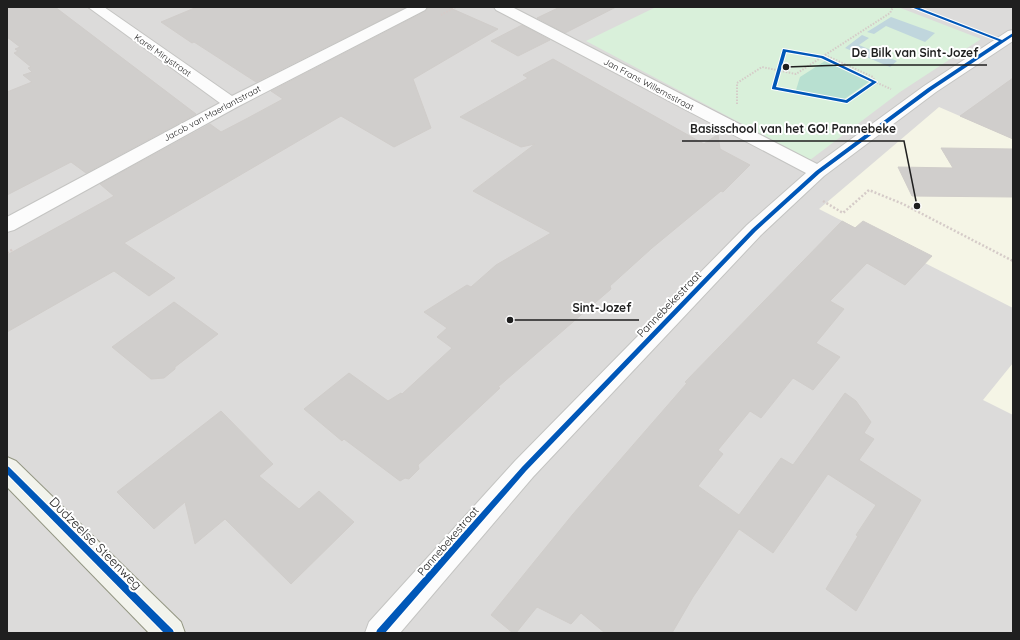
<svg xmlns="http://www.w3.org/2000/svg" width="1020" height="640" font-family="Quicksand,sans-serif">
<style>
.residential{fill:#dcdbda}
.education{fill:#f5f5e6}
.park{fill:#d9f0da}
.pitch{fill:#b8e0d1}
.water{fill:#c0d6dd}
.building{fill:#d0cecc;stroke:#d0cdca}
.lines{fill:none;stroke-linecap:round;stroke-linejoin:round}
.minor-casing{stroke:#c4c4c2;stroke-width:2}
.secondary-casing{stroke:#939682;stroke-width:2}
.path-far1{stroke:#d5cbc8;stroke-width:2;stroke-dasharray:1.5 1.5;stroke-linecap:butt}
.path{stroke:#d5cbc8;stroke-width:2.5;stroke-dasharray:2 2;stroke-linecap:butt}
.minor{fill:#fcfcfc;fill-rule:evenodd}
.secondary{fill:#f2f3ec;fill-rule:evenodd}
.cycleway-casing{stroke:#fff;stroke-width:2}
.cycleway{fill:#0057b8;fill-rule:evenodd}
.labels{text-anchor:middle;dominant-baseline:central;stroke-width:4;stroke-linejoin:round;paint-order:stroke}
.far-street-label{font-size:9px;fill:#1f1f1f;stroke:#fff}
.street-label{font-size:11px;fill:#1f1f1f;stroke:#fff}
.near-street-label{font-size:13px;fill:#1f1f1f;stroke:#fff}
.leader{fill:none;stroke:#1f1f1f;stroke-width:1.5}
.callout-dot{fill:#1f1f1f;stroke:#fff;stroke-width:1.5}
.callout-label{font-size:12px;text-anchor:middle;font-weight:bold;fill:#1f1f1f;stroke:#fff;stroke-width:4;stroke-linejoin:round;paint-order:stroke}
</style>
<rect width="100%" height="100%" fill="#edece9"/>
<rect class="residential" x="7" y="7" width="1006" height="626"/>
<g class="education">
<polygon points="939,107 1013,139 1013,308 819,209"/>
<polygon points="1013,363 1013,415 983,400"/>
</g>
<polygon class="park" points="656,7 898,7 981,39 900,92 810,160 586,41"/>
<polygon class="pitch" points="825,61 870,81 843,100 796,90 800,77"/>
<g class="water">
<polygon points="891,17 935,33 925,42 886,26 874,34 867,32"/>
<polygon points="862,35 869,38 859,45 897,61 890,67 845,48"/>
</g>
<g class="building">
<polygon points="7,7 55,7 196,114 86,173 71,162 7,195 7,92 32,82 23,75 32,72 28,68 31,67 14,53 18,51 15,49 20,47 7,37"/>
<polygon points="197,7 406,7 256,82 194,42 192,43 161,22"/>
<polygon points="428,7 448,7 498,29 413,79 431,128 394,147 341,116 124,243 175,278 149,296 114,271 7,332 7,255 114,196 100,184 210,124 221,132 246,119 283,99 271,91 426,11"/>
<polygon points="560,7 616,7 565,33 537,18"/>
<polygon points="522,25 550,40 518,56 491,41"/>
<polygon points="553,59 704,144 718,134 720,149 750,165 723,192 721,191 652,248 610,286 611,289 498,387 500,388 418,465 419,469 409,479 405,478 400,481 344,439 342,441 304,409 349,373 388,401 401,393 402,394 452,348 437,337 447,328 424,312 467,285 471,287 496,265 551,233 473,191 535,144 521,147 460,117 528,78 523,75"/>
<polygon points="1013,78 1013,139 960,116 988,96"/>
<polygon points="941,148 1013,149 1013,197 912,196 898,167 953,168"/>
<polygon points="842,221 855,228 863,221 932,256 905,285 867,263 830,301 844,309 816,343 840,357 813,390 793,378 761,418 750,411 718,450 723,454 698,486 739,515 781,458 793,465 845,393 856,401 871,422 864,433 874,439 859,460 921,500 856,611 826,589 858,536 856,535 876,505 828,474 773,553 739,529 693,597 672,633 605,633 581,613 571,624 537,607 516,633 513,633 491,615 573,514 687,383 685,382"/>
<polygon points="174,302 218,334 175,367 175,369 164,378 151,379 112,347"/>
<polygon points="221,411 273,464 259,476 299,509 319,491 354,522 291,584 225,519 195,544 185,502 154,529 117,492"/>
</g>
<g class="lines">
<g class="minor-casing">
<g id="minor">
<polygon points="88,7 104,7 232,96 409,7 427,7 425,10 237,107 14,230 7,232 7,217 220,103"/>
<polygon points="494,7 512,7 817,164 924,86 1008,31 1013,30 1013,41 936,92 824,176 761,235 533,477 400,633 365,633 369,622 515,461 747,225 806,173 496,10"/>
</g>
</g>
<g class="secondary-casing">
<polygon id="secondary" points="7,457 16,461 181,622 185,633 149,633 7,487"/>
</g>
<g class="path-far1">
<polyline points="441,15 456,7"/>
<polyline points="825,55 890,13 893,7"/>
<polyline points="737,104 737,83 762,67 796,74 825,55 873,77 875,82 891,89"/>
</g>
<g class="path">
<polyline points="823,201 843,213 869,190 903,204 1013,261"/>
<polyline points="7,253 13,249"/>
</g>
<use href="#minor" class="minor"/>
<use href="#secondary" class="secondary"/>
<g class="cycleway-casing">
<g id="cycleway">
<polygon points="911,7 917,7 1002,40 1013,33 1013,36 932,90 820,173 756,231 526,471 385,633 376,633 377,630 522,467 752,229 816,171 928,88 999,41"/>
<path d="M 783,49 L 823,56 L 877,82 L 847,103 L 772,89 L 772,88 ZM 786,52 L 821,58 L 872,82 L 846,100 L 776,87 Z"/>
<polygon points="7,466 9,467 173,630 174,633 164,633 7,474"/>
</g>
</g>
<use href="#cycleway" class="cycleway"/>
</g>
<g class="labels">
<g class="far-street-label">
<text transform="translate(163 55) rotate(35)">Karel Mirystraat</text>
<text transform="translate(649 84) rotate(28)">Jan Frans Willemsstraat</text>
<text transform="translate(212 113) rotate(-28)">Jacob van Maerlantstraat</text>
</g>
<g class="street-label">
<text transform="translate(669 304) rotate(-46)">Pannebekestraat</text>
<text transform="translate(448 541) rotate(-49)">Pannebekestraat</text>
</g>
<g class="near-street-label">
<text transform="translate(96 543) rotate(45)">Dudzeelse Steenweg</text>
</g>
</g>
<path class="leader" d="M786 67L844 65H987M917 206L904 141H682M510 320L564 320H639"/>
<g class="callout-dot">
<circle cx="786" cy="67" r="4"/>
<circle cx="917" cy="206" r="4"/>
<circle cx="510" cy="320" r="4"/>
</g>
<g class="callout-label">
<text x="915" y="57">De Bilk van Sint-Jozef</text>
<text x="793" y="133">Basisschool van het GO! Pannebeke</text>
<text x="602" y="312">Sint-Jozef</text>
</g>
<rect width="1020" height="640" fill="none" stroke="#1f1f1f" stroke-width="16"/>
</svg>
